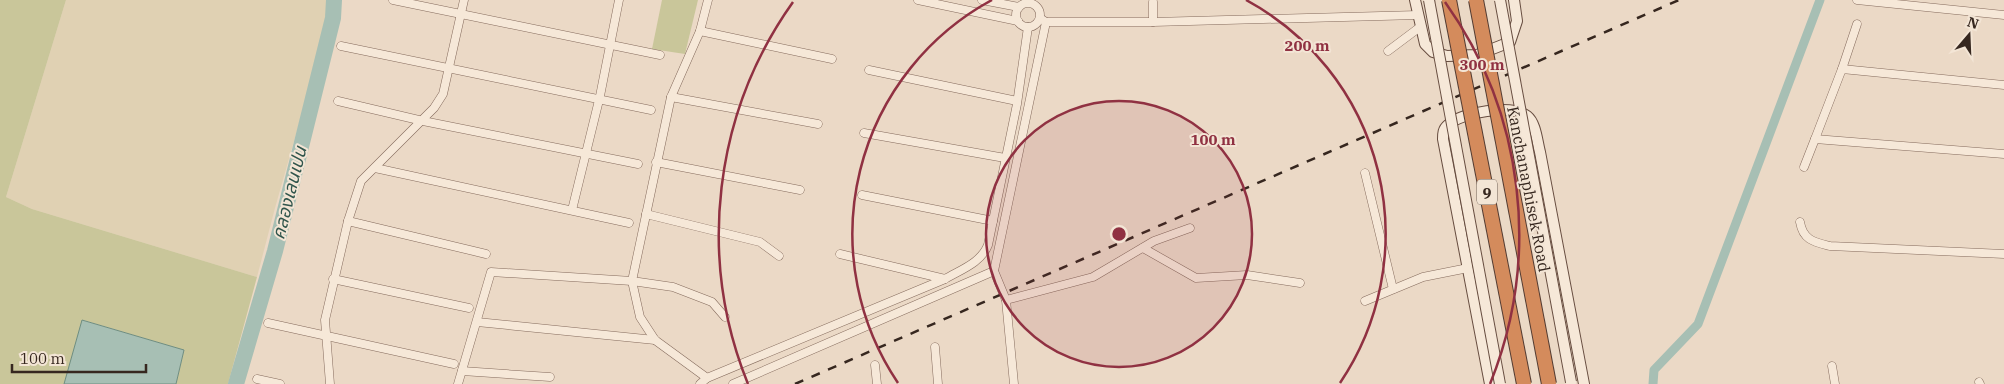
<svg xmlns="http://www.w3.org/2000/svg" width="2004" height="384" font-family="'IBM Plex Serif','Noto Sans Thai',serif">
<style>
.farmland{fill:#e0d1b3}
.green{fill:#c9c69a}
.water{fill:#a7bfb4;stroke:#6e8d80}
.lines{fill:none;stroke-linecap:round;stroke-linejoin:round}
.canal{stroke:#a7bfb4;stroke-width:9}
.river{stroke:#a7bfb4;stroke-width:16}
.street-casing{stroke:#856b5d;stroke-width:9}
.secondary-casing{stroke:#674d40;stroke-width:12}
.street{stroke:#f6e8d8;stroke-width:8}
.secondary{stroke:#f6e8d8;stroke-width:10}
.rail{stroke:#36271f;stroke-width:2.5;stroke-dasharray:9 9;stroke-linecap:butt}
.secondary-bridge-casing{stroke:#674d40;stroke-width:12;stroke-linecap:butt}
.highway-bridge-casing{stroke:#533b31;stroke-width:16;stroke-linecap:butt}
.secondary-bridge{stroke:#f6e8d8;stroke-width:10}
.highway-bridge{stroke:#d48b5c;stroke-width:14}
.ring{fill:none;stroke:#903142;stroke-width:2.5}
.labels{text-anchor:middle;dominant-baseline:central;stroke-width:4;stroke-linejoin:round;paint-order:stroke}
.shield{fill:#f3e5d5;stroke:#6f6056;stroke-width:1}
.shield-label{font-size:15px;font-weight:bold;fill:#36271f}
.street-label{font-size:16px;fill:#36271f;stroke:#f3e5d5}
.water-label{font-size:18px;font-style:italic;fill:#30554c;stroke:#f3e5d5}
.centre{fill:#903142;stroke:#f3e5d5;stroke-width:2.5}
.ring-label{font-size:15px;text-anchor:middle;font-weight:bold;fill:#903142;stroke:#f3e5d5;stroke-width:4;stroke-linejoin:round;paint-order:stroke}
</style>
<rect width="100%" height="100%" fill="#ebd9c6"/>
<polygon class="farmland" points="66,0 329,0 315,67 275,208 257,277 32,209 6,197"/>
<g class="green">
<polygon points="0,0 66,0 6,197 32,209 257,277 228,384 176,384 184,350 83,320 64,384 0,384"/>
<polygon points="662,0 698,0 685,54 652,49"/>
</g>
<polygon class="water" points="82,320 184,350 176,384 64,384"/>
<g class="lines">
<polyline class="canal" points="1653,384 1654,370 1698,324 1820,0"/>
<polyline class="river" points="236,384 275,251 333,18 334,0"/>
<g class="street-casing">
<g id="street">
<polyline points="393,0 660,55"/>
<polyline points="918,0 1018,21"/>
<polyline points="982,0 1019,7"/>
<polyline points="1857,0 2004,15"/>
<polyline points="1153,2 1153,22"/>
<circle cx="1028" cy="15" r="12"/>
<polyline points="1040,18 1046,22 1153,22 1418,15"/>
<polyline points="700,31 832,59"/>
<polyline points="341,46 651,110"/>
<polyline points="1388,51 1420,27"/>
<polyline points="1842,69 1857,24"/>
<polyline points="869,70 1017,101"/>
<polyline points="2004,85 1842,69 1815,139 2004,154"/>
<polyline points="671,97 818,124"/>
<polyline points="338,101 423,121 638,164"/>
<polyline points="864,133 1005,158"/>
<polyline points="656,162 800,190"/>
<polyline points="1804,167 1815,139"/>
<polyline points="375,168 629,223"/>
<polyline points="1365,173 1393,289"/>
<polyline points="862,195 993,221"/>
<polyline points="572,210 600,96 619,0"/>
<polyline points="646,214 760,242 779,256"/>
<polyline points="348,221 486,254"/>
<path d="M 1800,222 C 1803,240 1814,242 1830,246 L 2004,254"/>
<polyline points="1143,248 1196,278 1247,275 1300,283"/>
<polyline points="840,254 945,279"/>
<polyline points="994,271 1006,300 1014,384"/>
<polyline points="333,279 469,308"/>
<polyline points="1006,300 1093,277 1154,241 1190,228"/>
<polyline points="1365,301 1423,277 1468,268"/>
<polyline points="477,322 655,340"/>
<polyline points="268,323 454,364"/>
<polyline points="935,347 938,384"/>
<polyline points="875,365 877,384"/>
<polyline points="1832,366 1835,384"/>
<polyline points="462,371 550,377"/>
<polyline points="707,378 655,340 640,317 632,281 671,97 700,31 708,0"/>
<polyline points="257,379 280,384"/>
<polyline points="1979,382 1980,384"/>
<polyline points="330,384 325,320 348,221 361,181 434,108 443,94 464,0"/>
<polyline points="458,384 491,272 632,281 673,287 712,302 725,317"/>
<path d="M 700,384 L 707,378 L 945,279 C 960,270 981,263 988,245 L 1017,104 L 1028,27"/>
<polyline points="733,384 994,271 1046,22"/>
</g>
</g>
<g class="secondary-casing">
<g id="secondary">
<polyline points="1415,0 1425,44 1433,52 1447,56 1477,55 1510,42 1517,21 1514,0"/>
<path d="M 1490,384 L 1443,139 C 1443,134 1443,129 1448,125 C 1461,112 1512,104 1527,116 C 1536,123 1537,141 1540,152 L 1584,384"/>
</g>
</g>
<use href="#street" class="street"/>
<use href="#secondary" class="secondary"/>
<polyline class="rail" points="795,384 1679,0"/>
<g class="secondary-bridge-casing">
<g id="secondary-bridge">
<polyline points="1429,0 1500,384"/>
<polyline points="1500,0 1571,382"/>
</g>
</g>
<g class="highway-bridge-casing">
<g id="highway-bridge">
<polyline points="1449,0 1524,384"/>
<polyline points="1476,0 1549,384"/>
</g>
</g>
<use href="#secondary-bridge" class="secondary-bridge"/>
<use href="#highway-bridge" class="highway-bridge"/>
</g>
<circle cx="1119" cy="234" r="133" fill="#903142" fill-opacity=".12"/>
<g class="ring">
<circle cx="1119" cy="234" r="133"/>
<path d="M898 383A266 266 0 0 1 992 0M1246 0A266 266 0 0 1 1340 383"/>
<path d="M748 384A400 400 0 0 1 793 2M1445 2A400 400 0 0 1 1490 384"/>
</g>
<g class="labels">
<rect class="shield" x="1477" y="179.5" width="20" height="25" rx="4"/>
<g class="shield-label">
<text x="1487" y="192">9</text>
</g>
<g class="street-label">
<text transform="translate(1529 189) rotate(79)">Kanchanaphisek Road</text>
</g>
<g class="water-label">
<text transform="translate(289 193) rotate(-76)">คลองเลนเปน</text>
</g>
</g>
<circle cx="1119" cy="234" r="8" class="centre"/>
<g class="ring-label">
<text x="1307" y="51">200 m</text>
<text x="1482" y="70">300 m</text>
<text x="1213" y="145">100 m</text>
</g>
<g transform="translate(1969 35) rotate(19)" stroke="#f3e5d5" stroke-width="4" paint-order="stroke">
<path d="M0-4L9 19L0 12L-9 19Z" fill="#36271f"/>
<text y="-8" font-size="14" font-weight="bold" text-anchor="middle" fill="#36271f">N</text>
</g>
<path d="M12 364v8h134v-8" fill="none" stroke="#36271f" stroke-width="2.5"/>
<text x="20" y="364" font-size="15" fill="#36271f" stroke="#f3e5d5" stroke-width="4" paint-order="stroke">100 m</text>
</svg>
